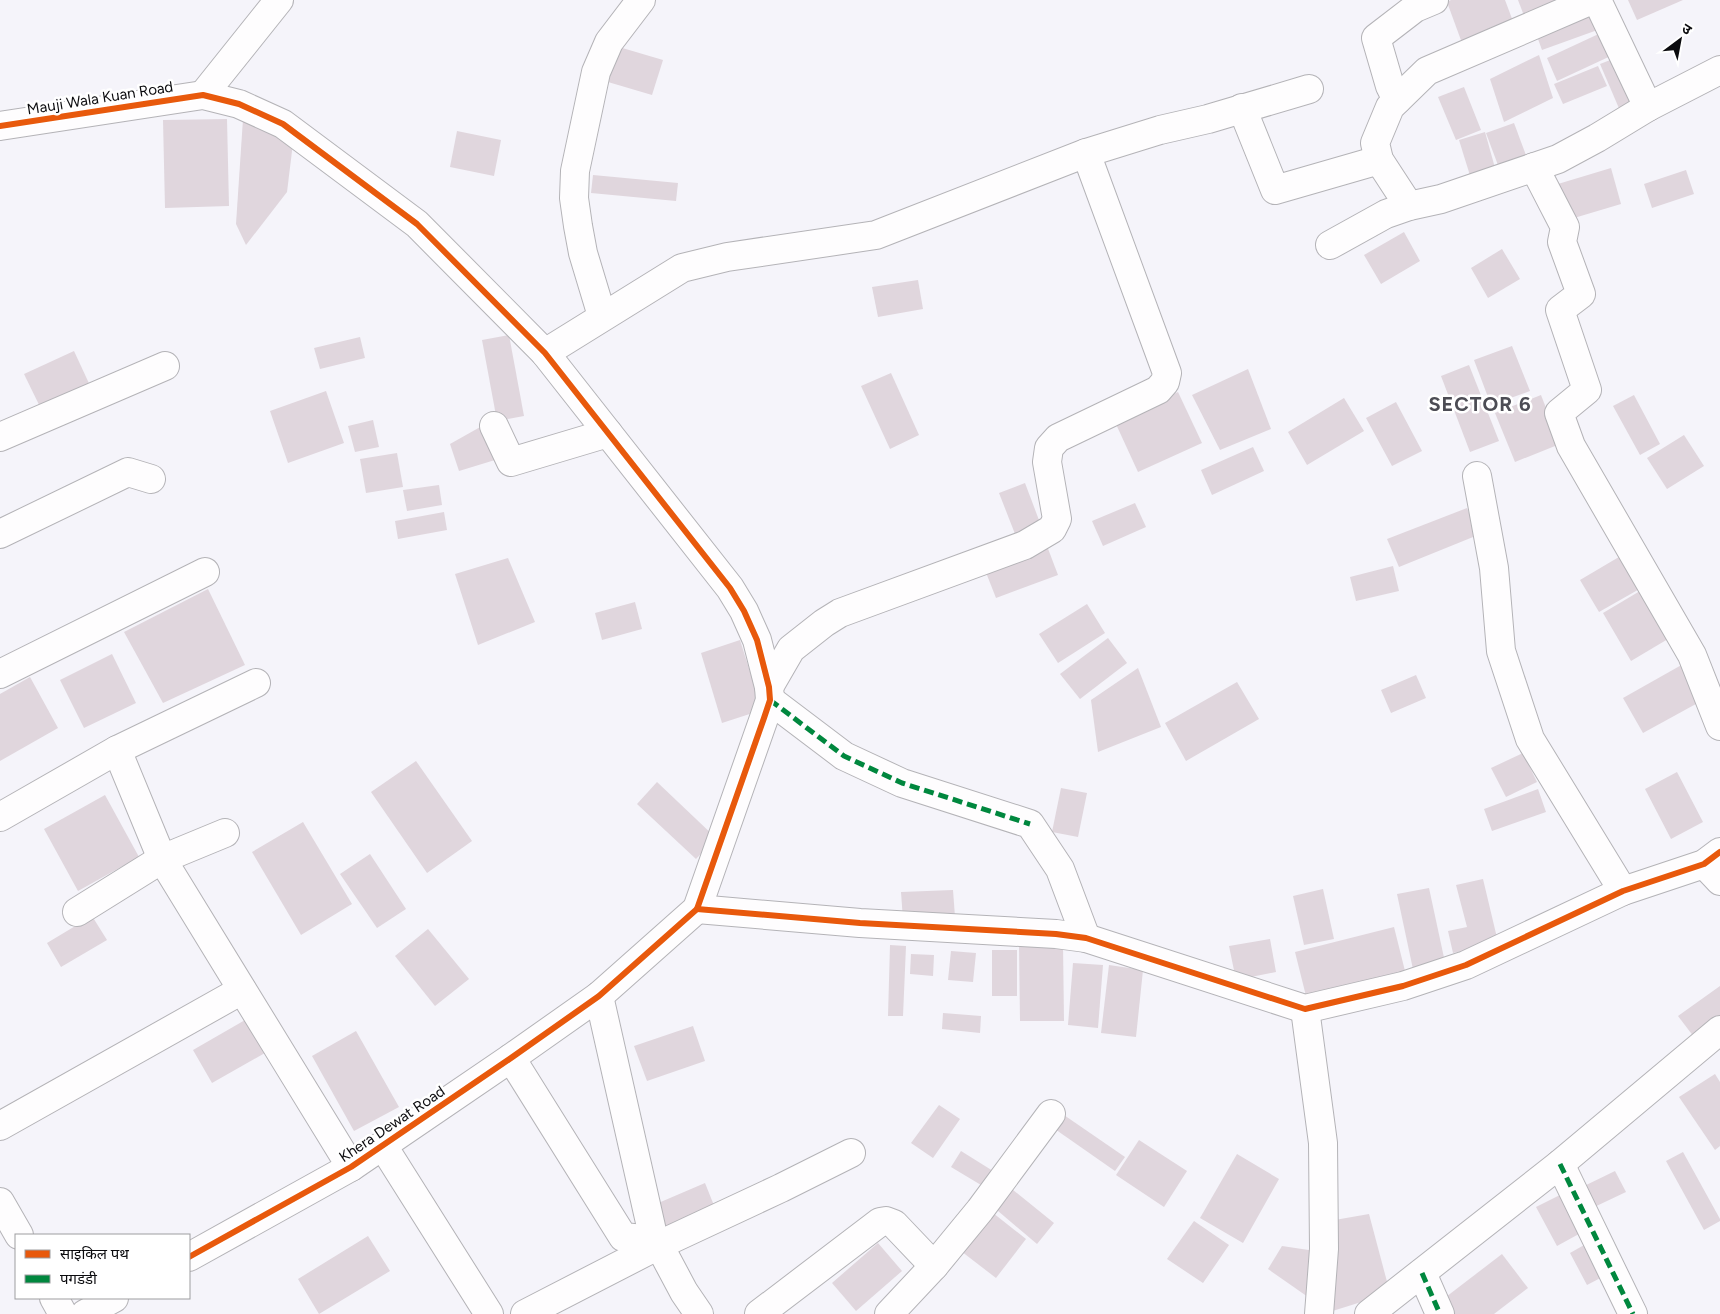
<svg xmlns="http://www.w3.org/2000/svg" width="1720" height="1314" font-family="Figtree,'Noto Sans Devanagari',sans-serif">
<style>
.building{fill:#e0d6dd}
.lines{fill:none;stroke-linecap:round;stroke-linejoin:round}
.minor-casing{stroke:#b4b3b7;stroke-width:30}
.minor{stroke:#fefdfe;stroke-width:28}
.quiet{stroke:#00873e;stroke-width:5;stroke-dasharray:10 5;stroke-linecap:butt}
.cycleway-casing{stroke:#fff;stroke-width:9}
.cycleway{stroke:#e8590c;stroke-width:6}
.labels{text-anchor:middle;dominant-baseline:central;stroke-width:5;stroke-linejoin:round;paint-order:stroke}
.street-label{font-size:15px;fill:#0b0b0e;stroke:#fff}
.district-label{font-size:20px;font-weight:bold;letter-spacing:1px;fill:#4c4c54;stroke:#fff}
</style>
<rect width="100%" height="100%" fill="#f5f4fa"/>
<g class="building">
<polygon points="1451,0 1505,0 1514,24 1462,43 1447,2"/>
<polygon points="1518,0 1578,0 1526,21"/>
<polygon points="1628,0 1683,0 1637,20"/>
<polygon points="1595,5 1603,28 1542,50 1534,28"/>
<polygon points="1605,31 1615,54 1557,81 1547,58"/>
<polygon points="619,47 663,60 652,95 608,82"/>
<polygon points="1539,55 1553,98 1504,122 1490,79"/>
<polygon points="1618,57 1640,105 1621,113 1600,64"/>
<polygon points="1598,66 1607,86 1563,104 1554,84"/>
<polygon points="1464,87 1481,130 1456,140 1438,97"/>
<polygon points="227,119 229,206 165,208 163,120"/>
<polygon points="243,119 293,143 287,192 246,245 236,224"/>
<polygon points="1514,123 1530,166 1502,176 1486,133"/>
<polygon points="457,131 501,140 494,176 450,167"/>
<polygon points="1485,132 1497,175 1472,182 1459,140"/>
<polygon points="1611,168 1621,204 1564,221 1548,187"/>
<polygon points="1686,170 1694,194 1652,208 1644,184"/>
<polygon points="593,175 678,183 676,201 591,193"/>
<polygon points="1404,232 1420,261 1381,284 1364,255"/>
<polygon points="1502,249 1520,279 1488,298 1471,268"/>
<polygon points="918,280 923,309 878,317 872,287"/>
<polygon points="509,335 524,416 497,421 482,340"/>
<polygon points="360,337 365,358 320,369 314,348"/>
<polygon points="1512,346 1530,391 1491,405 1474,360"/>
<polygon points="74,351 93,392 44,415 24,374"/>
<polygon points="1469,365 1499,441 1470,452 1441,376"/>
<polygon points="1248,369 1271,429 1220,450 1192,395"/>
<polygon points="891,373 919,435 890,449 861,386"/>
<polygon points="326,391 344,443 288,463 270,411"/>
<polygon points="1178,392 1202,443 1138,472 1115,422"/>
<polygon points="1541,395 1560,444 1515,462 1495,413"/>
<polygon points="1634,395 1660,444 1640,455 1613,406"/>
<polygon points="1344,398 1364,431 1307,465 1288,432"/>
<polygon points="1396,402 1422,451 1392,466 1366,418"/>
<polygon points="373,420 379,447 355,452 348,426"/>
<polygon points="482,426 495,460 459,471 450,444"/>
<polygon points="1684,435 1704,466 1667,489 1647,458"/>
<polygon points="1253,447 1264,471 1212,495 1201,470"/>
<polygon points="397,453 403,487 366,493 360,459"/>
<polygon points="1025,483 1042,528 1017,539 999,493"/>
<polygon points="439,485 442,505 407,511 403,490"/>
<polygon points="1135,503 1146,527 1103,546 1092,521"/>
<polygon points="1467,508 1478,535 1399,567 1387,539"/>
<polygon points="444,512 447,530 398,539 395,521"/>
<polygon points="1047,546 1058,575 996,598 985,570"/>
<polygon points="1624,554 1643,587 1599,612 1580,580"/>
<polygon points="508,558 535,622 478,645 455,574"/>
<polygon points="1393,566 1399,591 1356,601 1350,577"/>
<polygon points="1645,588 1673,636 1631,661 1603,613"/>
<polygon points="208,589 245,665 163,703 124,632"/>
<polygon points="635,602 642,629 602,640 595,613"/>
<polygon points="1087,604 1105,633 1058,663 1039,634"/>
<polygon points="1108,638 1127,663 1080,699 1060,674"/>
<polygon points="740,640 762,710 722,723 701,653"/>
<polygon points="112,654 136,703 84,728 60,680"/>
<polygon points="1685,663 1705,699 1643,733 1623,698"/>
<polygon points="1138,668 1161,727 1098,752 1091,700"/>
<polygon points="1416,675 1426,698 1391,713 1381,690"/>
<polygon points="30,677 58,728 0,761 0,694"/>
<polygon points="1237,682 1259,719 1186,761 1165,723"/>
<polygon points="1523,753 1537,782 1506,797 1491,768"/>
<polygon points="416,761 472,841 427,873 371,792"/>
<polygon points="1677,772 1703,822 1671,839 1645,789"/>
<polygon points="657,782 716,838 696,859 637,804"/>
<polygon points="1061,788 1087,793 1078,837 1052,832"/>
<polygon points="1538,789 1546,812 1492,831 1484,809"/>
<polygon points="105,795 139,857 78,891 44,829"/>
<polygon points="303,822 352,904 301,935 252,852"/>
<polygon points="370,854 406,909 377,928 340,874"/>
<polygon points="1483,879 1498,942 1453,953 1448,931 1467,927 1456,885"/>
<polygon points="1429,888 1446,967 1414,974 1397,894"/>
<polygon points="1323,889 1334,939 1304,945 1293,896"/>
<polygon points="953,890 955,917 903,920 901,892"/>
<polygon points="92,916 107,940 61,967 47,943"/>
<polygon points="1394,927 1406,975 1307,1000 1295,952"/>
<polygon points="428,929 469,979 435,1006 395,956"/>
<polygon points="1270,939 1276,972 1236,980 1229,946"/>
<polygon points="1019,944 1063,944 1064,1021 1020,1021"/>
<polygon points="890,945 906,946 903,1016 888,1016"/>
<rect x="992" y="950" width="25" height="46"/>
<polygon points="951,951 976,953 973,982 948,980"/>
<polygon points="911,954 934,955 933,976 910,974"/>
<polygon points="1073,963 1103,965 1098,1028 1068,1025"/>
<polygon points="1109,965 1143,970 1136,1037 1101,1033"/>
<polygon points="1720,986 1720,1024 1697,1041 1678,1016"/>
<polygon points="943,1013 981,1016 980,1033 942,1029"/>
<polygon points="252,1016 272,1049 212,1083 193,1050"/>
<polygon points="693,1026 705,1061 647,1081 634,1046"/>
<polygon points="356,1031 399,1107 354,1131 312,1056"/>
<polygon points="1715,1074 1720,1082 1720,1146 1715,1150 1679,1097"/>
<polygon points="939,1105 960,1119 933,1158 911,1143"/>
<polygon points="1061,1113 1125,1157 1115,1171 1052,1127"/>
<polygon points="1139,1140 1187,1171 1164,1207 1116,1175"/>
<polygon points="961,1151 1001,1176 991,1191 951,1167"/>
<polygon points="1683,1152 1720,1219 1720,1221 1704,1230 1666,1161"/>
<polygon points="1237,1154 1279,1179 1243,1243 1200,1218"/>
<polygon points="1615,1171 1626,1192 1588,1210 1578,1189"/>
<polygon points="705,1183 717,1213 662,1237 649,1207"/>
<polygon points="1007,1185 1054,1223 1037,1244 991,1205"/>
<polygon points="1568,1191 1588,1229 1557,1246 1536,1207"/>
<polygon points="988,1209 1026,1239 996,1278 957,1248"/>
<polygon points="1369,1214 1390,1293 1323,1314 1329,1221"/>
<polygon points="1194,1221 1229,1245 1203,1283 1167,1259"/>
<polygon points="368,1236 390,1271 319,1314 298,1279"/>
<polygon points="1593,1240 1610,1273 1587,1285 1570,1253"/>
<polygon points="878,1243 902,1271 856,1311 832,1283"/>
<polygon points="1282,1246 1322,1252 1308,1297 1268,1269"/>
<polygon points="1502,1254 1528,1288 1494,1314 1452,1314 1442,1300"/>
</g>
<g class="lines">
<g class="minor-casing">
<g id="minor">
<polyline points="1597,0 1648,107"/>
<polyline points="203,95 279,0"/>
<polyline points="1397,100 1390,86 1376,38 1415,8 1434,0"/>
<polyline points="1242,108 1275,190 1379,160"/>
<polyline points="0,126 203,95 239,104 283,124 417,224 545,353 730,588 744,611 757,640 769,687 770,700 764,718 697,909 599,996 511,1058 351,1167 189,1257"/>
<polyline points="1534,167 1565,227 1562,242 1581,294 1560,310 1587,390 1559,413 1571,446 1692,655 1720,726"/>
<polyline points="1409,206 1379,160 1375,143 1390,107 1427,71 1592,0"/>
<polyline points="1330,245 1386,214 1409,206 1441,199 1558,159 1597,138 1648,107 1720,70"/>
<polyline points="602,316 583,253 578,226 574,198 575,171 596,72 609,42 641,0"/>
<polyline points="545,353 682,268 727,257 876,235 1086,153 1160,130 1208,119 1309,89"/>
<polyline points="494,426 511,462 608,433"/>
<polyline points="0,437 165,366"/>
<polyline points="1477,476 1494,568 1501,651 1530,739 1623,891"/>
<polyline points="0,534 128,472 151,479"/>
<polyline points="0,674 205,572"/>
<polyline points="769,687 791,649 824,623 840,613 1025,545 1052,529 1057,519 1047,462 1049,448 1058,438 1158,390 1165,382 1167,373 1086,153"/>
<polyline points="770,700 844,756 902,783 1030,824 1060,869 1086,938"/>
<polyline points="117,750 162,859 351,1167"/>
<polyline points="0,817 117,750 256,683"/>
<polyline points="1704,864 1720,881"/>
<polyline points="697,909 860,923 1056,934 1086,938 1305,1009 1403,986 1466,965 1623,891 1704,864 1720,852"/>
<polyline points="77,912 162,859 225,833"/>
<polyline points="599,996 654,1240 659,1245 684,1292 699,1314"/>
<polyline points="1305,1009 1323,1143 1324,1249 1319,1314"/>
<polyline points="511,1058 623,1237 654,1240"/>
<polyline points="0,1126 242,990"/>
<polyline points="383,1146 489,1314"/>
<polyline points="1560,1164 1633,1314"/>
<polyline points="0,1202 19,1235"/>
<polyline points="1422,1273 1440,1314"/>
<polyline points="54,1298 63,1314"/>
<polyline points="85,1314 114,1298"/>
<polyline points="525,1314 659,1245 781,1188 851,1153"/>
<polyline points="759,1314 880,1222 886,1221 894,1224 934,1266"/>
<polyline points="889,1314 934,1266 980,1210 1051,1114"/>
<polyline points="1369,1314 1560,1164 1720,1030"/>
</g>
</g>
<use href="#minor" class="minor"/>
<g class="quiet">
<polyline points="770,700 844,756 902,783 1030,824"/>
<polyline points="1560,1164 1633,1314"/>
<polyline points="1422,1273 1440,1314"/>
</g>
<g class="cycleway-casing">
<g id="cycleway">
<polyline points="0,126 203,95 239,104 283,124 417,224 545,353 730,588 744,611 757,640 769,687 770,700 764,718 697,909 599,996 511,1058 351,1167 189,1257"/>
<polyline points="697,909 860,923 1056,934 1086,938 1305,1009 1403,986 1466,965 1623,891 1704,864 1720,852"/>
</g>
</g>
<use href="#cycleway" class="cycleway"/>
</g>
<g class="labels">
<g class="street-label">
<text transform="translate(100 98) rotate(-9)">Mauji Wala Kuan Road</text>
<text transform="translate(392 1124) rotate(-34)">Khera Dewat Road</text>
</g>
<g class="district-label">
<text x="1480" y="404">SECTOR 6</text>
</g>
</g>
<rect x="15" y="1234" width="175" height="65" fill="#ffffff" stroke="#9d9d9f"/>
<rect x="25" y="1250" width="25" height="8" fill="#e8590c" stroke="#9d9d9f"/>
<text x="60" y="1259" font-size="15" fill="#0b0b0e">साइकिल पथ</text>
<rect x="25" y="1275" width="25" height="8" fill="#00873e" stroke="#9d9d9f"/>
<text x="60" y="1284" font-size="15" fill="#0b0b0e">पगडंडी</text>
<g transform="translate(1680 40) rotate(32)" stroke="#ffffff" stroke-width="4" paint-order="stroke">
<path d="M0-4L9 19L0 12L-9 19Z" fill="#0b0b0e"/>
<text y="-8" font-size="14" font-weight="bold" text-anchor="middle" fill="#0b0b0e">उ</text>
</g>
</svg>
